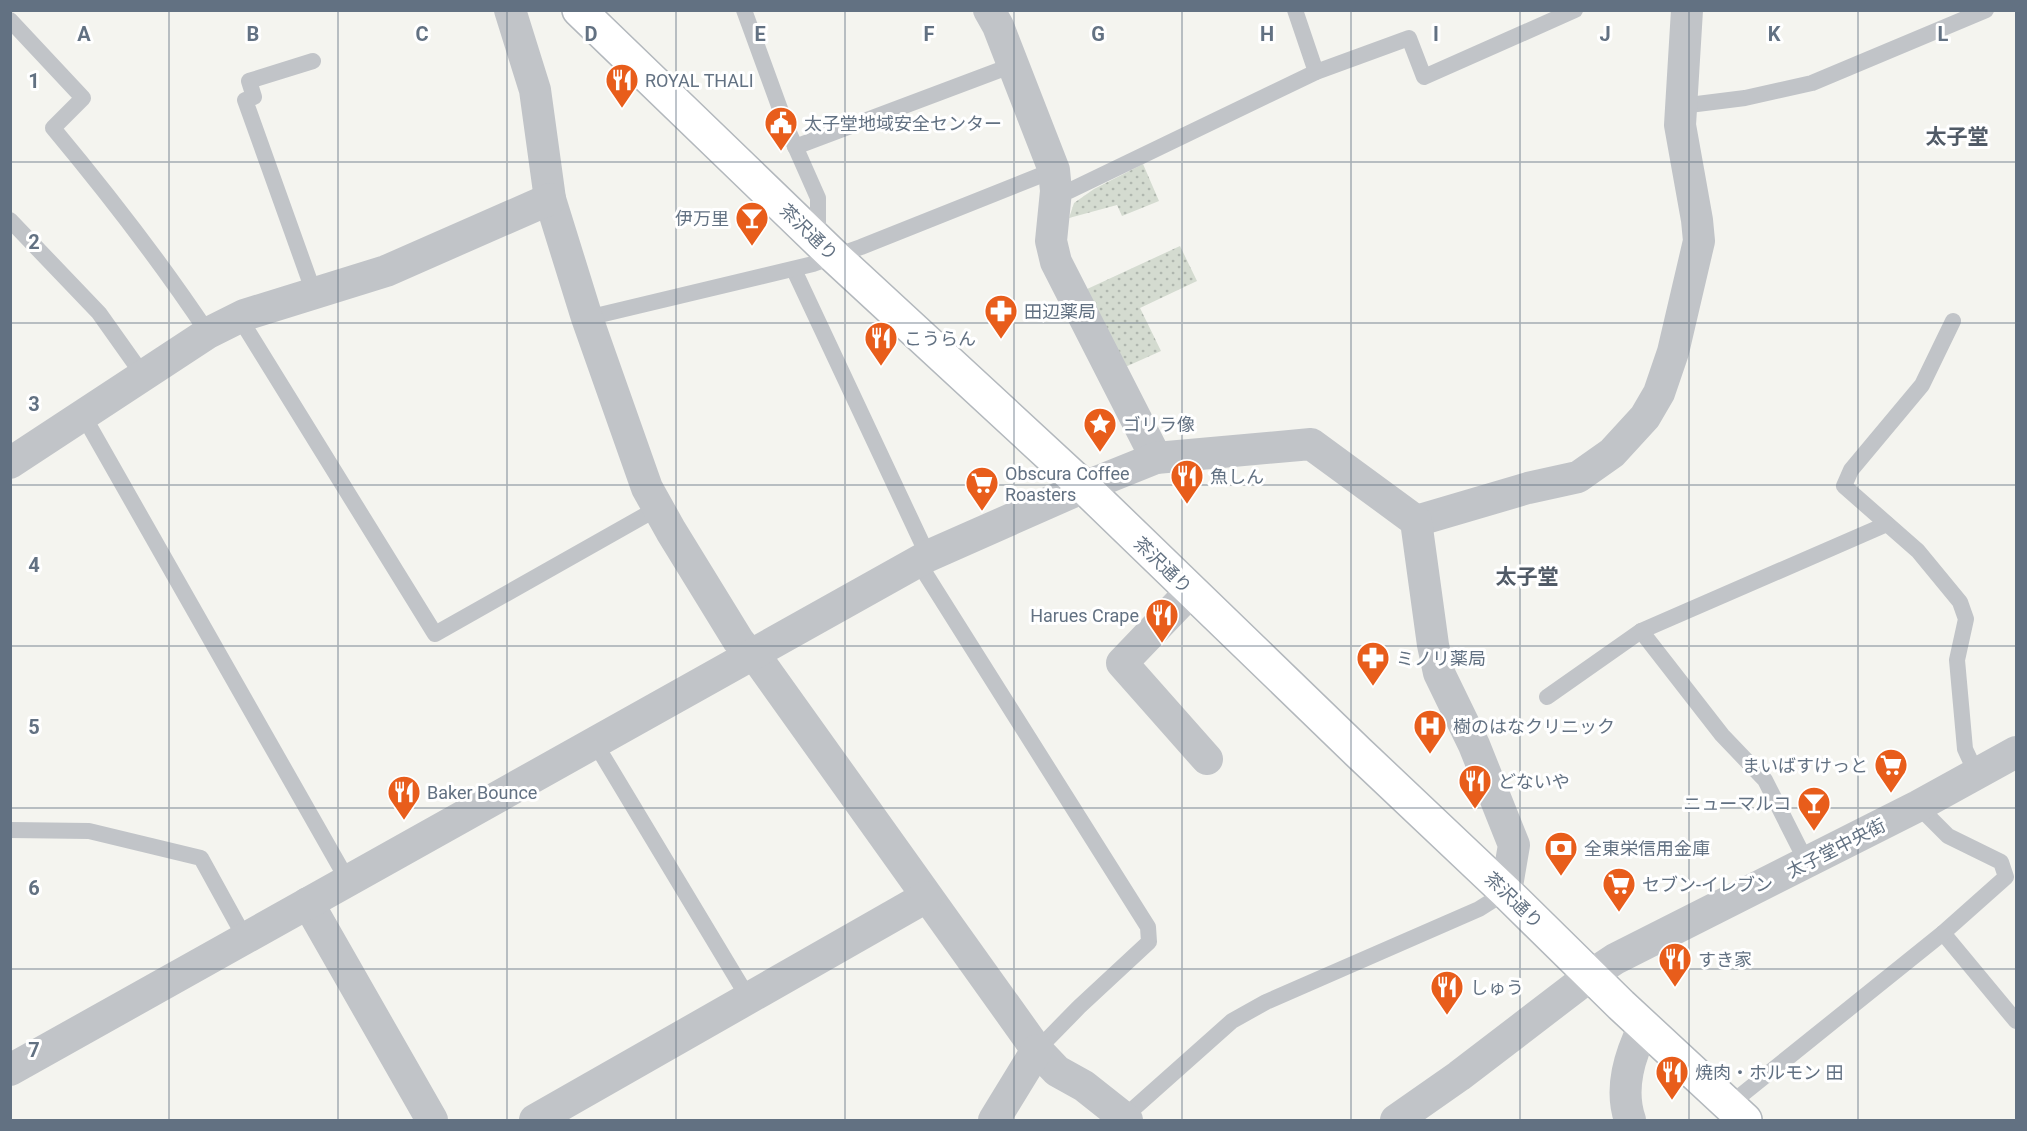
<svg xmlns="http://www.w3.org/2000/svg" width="2027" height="1131" font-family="Roboto,'Noto Sans JP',sans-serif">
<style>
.park{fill:url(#park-dots)}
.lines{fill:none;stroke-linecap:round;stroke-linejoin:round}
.secondary-casing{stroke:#b3b8bd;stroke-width:36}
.lane{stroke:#c1c4c8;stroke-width:16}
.street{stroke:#c1c4c8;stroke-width:32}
.secondary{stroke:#fff;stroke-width:33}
.grid{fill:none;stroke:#627182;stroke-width:1.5;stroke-opacity:0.55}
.labels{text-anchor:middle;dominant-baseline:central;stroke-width:6;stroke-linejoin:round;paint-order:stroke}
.poi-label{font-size:18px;fill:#627182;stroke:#fff;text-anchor:start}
.street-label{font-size:18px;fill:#627182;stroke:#fff}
.quarter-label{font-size:21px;font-weight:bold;fill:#505a66;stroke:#fff}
.grid-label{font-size:20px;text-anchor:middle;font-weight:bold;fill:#627182;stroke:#fff;stroke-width:6;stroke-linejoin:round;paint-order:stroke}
</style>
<defs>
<pattern id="park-dots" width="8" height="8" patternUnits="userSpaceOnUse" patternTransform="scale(1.5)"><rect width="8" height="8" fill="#d4dbd0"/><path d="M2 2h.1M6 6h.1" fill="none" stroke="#afb6ae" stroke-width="1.8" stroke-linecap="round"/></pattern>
</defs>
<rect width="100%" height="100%" fill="#f4f4ef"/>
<g class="park">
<polygon points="1143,164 1159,201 1122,216 1117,205 1069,218 1074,203 1094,189"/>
<polygon points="1180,246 1197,281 1140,308 1161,351 1123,368 1085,290"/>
</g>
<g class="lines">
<g class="secondary-casing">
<polyline id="secondary" points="579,10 835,257 1084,487 1358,752 1506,892 1621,1005 1745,1120"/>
</g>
<g class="lane">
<polyline points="744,10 787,128 818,198 818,239"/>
<polyline points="1295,10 1316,72"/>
<path d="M 10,20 L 83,98 L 53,128 C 108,194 160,261 208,333"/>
<polyline points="313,61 249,81 254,97 245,100 314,293"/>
<polyline points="1681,106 1745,98 1812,83 1986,10"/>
<polyline points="795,147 1013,65"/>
<polyline points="1056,191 1069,191 1316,72 1409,38 1424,77 1575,10"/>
<polyline points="10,220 99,313 143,375"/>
<polyline points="794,270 928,556"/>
<polyline points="239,317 435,634 658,508"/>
<polyline points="587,318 813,264 861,247 1054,170"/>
<polyline points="1953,321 1922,385 1851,470 1844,486 1918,551 1960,602 1966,619 1957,660 1965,749 1977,775"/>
<polyline points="83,415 348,881"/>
<polyline points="918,562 1148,927 1149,942 1079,1007 1037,1050"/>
<polyline points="1641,631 1722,735 1765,780 1807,863"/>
<polyline points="1547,697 1641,631 1887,524"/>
<polyline points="595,743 749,999"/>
<polyline points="10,830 89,831 201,858 245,938"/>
<polyline points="1943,933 2016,1021"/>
<polyline points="1729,1105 1943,933 2006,877 2001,862 1948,836 1918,806"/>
<polyline points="1123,1118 1232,1021 1266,1002 1479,909 1506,892"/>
</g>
<g class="street">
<polyline points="510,10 535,90 550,199 587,318 647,488 671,531 738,640 751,656"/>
<polyline points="989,10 998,26 1054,170 1056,191 1051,241 1056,262 1156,458"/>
<polyline points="10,463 208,333 244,315 386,271 550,199"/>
<polyline points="1416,521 1528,488 1578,477 1612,453 1645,417 1659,393 1673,352 1699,241 1697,220 1680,125 1687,10"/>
<polyline points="1190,592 1122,663 1207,759"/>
<polyline points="754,654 1037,1050 1057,1071 1084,1086 1127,1120"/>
<polyline points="308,903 432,1120"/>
<polyline points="10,1070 928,556 1084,487 1156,458 1311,444 1416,521 1433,645 1439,673 1474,745 1514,845 1506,892"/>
<polyline points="535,1120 926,897"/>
<polyline points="994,1120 1037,1050"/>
<polyline points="1396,1120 1459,1076 1591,975 1615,959 1918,806 2016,752"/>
<path d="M 1630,1120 C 1619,1088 1630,1055 1644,1026"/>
</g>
<use href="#secondary" class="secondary"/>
</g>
<path class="grid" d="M 169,10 L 169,1120M 338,10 L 338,1120M 507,10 L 507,1120M 676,10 L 676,1120M 845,10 L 845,1120M 1014,10 L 1014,1120M 1182,10 L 1182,1120M 1351,10 L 1351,1120M 1520,10 L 1520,1120M 1689,10 L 1689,1120M 1858,10 L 1858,1120M 10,162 L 2016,162M 10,323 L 2016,323M 10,485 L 2016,485M 10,646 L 2016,646M 10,808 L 2016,808M 10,969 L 2016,969"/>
<defs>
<g id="restaurant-pin" transform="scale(1.725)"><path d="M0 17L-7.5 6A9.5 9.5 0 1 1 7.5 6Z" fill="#e85d1b" stroke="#fff"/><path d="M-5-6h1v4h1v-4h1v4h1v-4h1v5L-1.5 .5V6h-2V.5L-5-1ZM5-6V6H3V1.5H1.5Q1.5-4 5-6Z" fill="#fff"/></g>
<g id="civic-pin" transform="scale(1.725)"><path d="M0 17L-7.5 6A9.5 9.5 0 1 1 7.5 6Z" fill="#e85d1b" stroke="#fff"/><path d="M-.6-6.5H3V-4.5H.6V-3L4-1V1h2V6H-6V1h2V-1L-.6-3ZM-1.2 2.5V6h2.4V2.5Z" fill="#fff"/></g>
<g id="bar-pin" transform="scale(1.725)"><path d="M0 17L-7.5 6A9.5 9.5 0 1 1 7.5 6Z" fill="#e85d1b" stroke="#fff"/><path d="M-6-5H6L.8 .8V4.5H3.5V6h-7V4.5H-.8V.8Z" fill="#fff"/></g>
<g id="pharmacy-pin" transform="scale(1.725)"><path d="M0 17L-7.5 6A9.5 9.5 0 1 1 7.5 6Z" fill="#e85d1b" stroke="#fff"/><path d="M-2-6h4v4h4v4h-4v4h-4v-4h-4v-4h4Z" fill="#fff"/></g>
<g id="sight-pin" transform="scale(1.725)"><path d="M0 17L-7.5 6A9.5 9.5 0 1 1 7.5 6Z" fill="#e85d1b" stroke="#fff"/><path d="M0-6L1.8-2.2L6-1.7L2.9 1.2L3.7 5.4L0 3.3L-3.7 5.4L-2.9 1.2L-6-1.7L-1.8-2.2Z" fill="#fff"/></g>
<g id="supermarket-pin" transform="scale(1.725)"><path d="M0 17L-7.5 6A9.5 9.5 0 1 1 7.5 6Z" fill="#e85d1b" stroke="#fff"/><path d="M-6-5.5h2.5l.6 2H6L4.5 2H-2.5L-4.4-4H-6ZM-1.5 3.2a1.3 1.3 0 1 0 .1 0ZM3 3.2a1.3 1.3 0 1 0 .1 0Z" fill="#fff"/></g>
<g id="hospital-pin" transform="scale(1.725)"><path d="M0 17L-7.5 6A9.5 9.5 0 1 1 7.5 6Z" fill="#e85d1b" stroke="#fff"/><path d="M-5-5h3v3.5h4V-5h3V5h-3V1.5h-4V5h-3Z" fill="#fff"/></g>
<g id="bank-pin" transform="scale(1.725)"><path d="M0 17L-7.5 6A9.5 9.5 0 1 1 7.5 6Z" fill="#e85d1b" stroke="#fff"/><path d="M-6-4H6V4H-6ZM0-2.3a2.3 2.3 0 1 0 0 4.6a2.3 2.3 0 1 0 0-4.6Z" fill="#fff"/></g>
</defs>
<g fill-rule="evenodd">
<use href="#restaurant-pin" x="622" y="80"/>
<use href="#civic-pin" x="781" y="123"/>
<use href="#bar-pin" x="752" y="218"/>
<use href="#pharmacy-pin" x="1001" y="311"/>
<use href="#restaurant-pin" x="881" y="338"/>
<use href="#sight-pin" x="1100" y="424"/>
<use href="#restaurant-pin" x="1187" y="476"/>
<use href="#supermarket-pin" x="982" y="483"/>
<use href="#restaurant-pin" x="1162" y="615"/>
<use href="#pharmacy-pin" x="1373" y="658"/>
<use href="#hospital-pin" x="1430" y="726"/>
<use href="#supermarket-pin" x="1891" y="765"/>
<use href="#restaurant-pin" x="1475" y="781"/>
<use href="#restaurant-pin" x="404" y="792"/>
<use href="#bar-pin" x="1814" y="803"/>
<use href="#bank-pin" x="1561" y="848"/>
<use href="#supermarket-pin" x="1619" y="884"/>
<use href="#restaurant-pin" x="1675" y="959"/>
<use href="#restaurant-pin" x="1447" y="987"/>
<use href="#restaurant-pin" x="1672" y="1072"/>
</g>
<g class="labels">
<g class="poi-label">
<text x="645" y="80">ROYAL THALI</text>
<text x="804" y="123">太子堂地域安全センター</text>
<text x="729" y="218" text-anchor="end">伊万里</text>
<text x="1024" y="311">田辺薬局</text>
<text x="904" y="338">こうらん</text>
<text x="1123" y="424">ゴリラ像</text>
<text x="1005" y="473">Obscura Coffee<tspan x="1005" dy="21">Roasters</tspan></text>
<text x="1210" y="476">魚しん</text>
<text x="1139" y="615" text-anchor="end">Harues Crape</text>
<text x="1396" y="658">ミノリ薬局</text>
<text x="1453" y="726">樹のはなクリニック</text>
<text x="1868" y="765" text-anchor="end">まいばすけっと</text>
<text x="1498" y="781">どないや</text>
<text x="427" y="792">Baker Bounce</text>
<text x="1791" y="803" text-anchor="end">ニューマルコ</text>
<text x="1584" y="848">全東栄信用金庫</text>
<text x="1642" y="884">セブン-イレブン</text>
<text x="1698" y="959">すき家</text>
<text x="1470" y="987">しゅう</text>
<text x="1695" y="1072">焼肉・ホルモン 田</text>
</g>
<g class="street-label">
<text transform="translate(809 232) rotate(44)">茶沢通り</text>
<text transform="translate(1163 565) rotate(44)">茶沢通り</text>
<text transform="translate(1836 848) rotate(-27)">太子堂中央街</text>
<text transform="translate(1514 900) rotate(44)">茶沢通り</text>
</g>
<g class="quarter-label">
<text x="1957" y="137">太子堂</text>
<text x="1527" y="577">太子堂</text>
</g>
</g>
<g class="grid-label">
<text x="84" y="41">A</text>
<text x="253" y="41">B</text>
<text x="422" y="41">C</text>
<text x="591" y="41">D</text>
<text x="760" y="41">E</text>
<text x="929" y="41">F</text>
<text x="1098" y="41">G</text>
<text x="1267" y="41">H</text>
<text x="1436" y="41">I</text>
<text x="1605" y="41">J</text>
<text x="1774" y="41">K</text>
<text x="1943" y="41">L</text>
<text x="34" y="88">1</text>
<text x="34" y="249">2</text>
<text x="34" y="411">3</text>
<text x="34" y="572">4</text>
<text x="34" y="734">5</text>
<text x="34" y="895">6</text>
<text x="34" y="1057">7</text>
</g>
<rect width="2027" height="1131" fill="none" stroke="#627182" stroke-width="24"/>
</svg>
